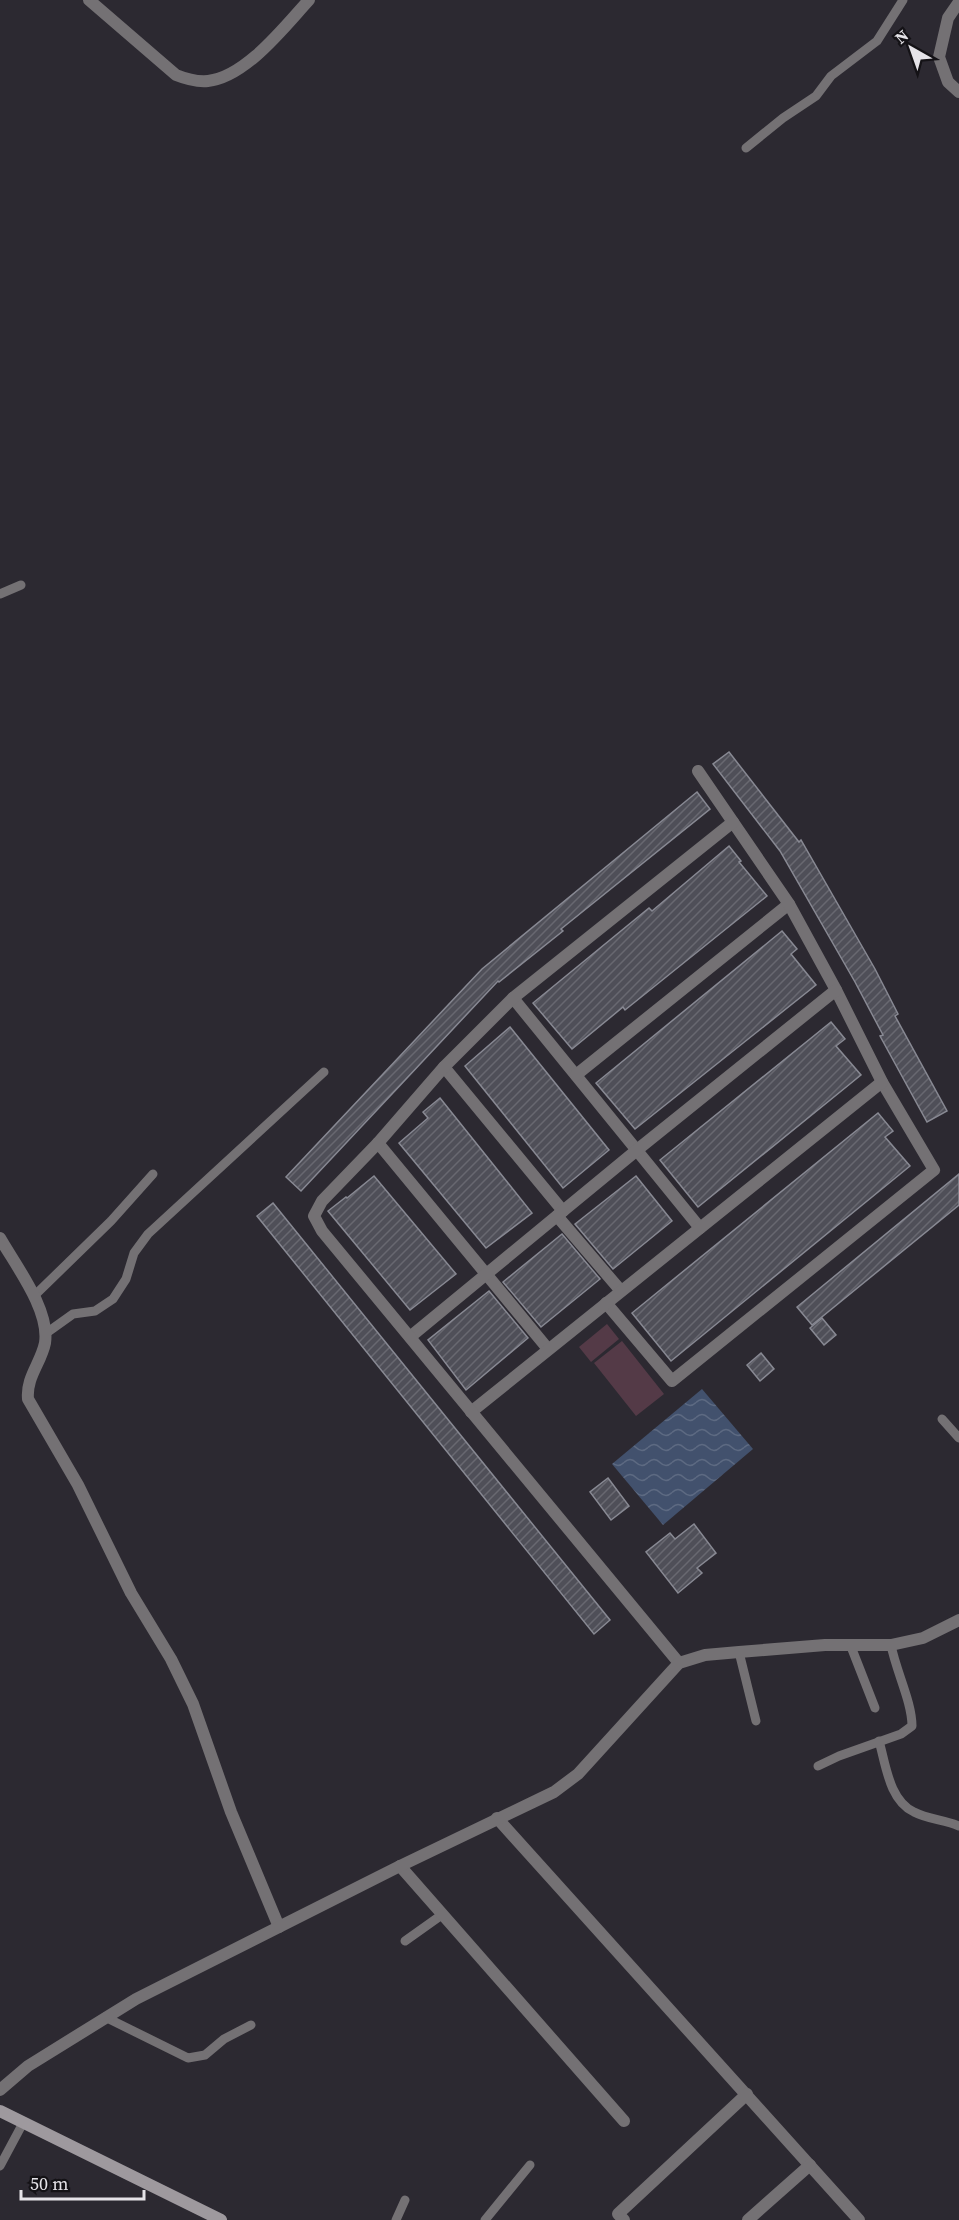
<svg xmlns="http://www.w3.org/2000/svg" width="959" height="2220" font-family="'Source Serif 4',serif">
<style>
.garden{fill:#543a47}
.water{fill:url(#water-waves)}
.building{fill:url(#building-hatch);stroke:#888993;stroke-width:1.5}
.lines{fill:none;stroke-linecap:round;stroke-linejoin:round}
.lane{stroke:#747174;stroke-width:9}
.street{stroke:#747174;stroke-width:12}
.secondary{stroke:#9e999e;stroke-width:12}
</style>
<defs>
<pattern id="water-waves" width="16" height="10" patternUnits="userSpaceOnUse" patternTransform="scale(1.5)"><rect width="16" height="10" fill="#42516d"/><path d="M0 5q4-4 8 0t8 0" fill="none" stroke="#5d6a82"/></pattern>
<pattern id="building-hatch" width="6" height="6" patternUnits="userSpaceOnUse" patternTransform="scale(1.5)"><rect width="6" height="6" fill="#4f4f58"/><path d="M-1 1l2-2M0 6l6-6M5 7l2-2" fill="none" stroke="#686870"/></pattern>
</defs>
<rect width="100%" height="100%" fill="#2c2931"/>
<g class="garden">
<polygon points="607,1324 619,1339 591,1362 579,1347"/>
<polygon points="622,1341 664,1394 636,1416 594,1363"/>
</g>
<polygon class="water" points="702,1389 753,1449 663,1525 612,1464"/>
<g class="building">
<polygon points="729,752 799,842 801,840 875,969 898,1014 895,1016 947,1111 927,1122 880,1036 883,1035 855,982 780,851 713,764"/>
<polygon points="697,792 710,809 561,929 563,931 499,982 498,981 301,1191 286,1177 482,969"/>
<polygon points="729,846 741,861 739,862 767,896 625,1010 623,1007 572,1049 533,1003 649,908 652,911"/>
<polygon points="782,931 797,949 791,954 816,985 635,1129 596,1083"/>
<polygon points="831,1022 845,1039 836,1046 861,1075 698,1207 660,1160"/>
<polygon points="510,1027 609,1150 563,1188 465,1066"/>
<polygon points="440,1098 532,1213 486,1248 399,1143 428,1118 423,1112"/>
<polygon points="878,1113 893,1131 885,1137 910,1166 671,1361 632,1313"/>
<polygon points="959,1174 959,1205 812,1325 797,1307"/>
<polygon points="374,1176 456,1274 410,1310 328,1211 346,1197 347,1198"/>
<polygon points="636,1176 672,1221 613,1269 575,1224"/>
<polygon points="273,1203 610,1620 594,1634 257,1216"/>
<polygon points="562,1234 600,1279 541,1327 503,1282"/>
<polygon points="489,1291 528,1338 466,1390 428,1340"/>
<polygon points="822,1318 836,1335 824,1345 810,1328"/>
<polygon points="761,1353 774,1369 760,1381 747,1365"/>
<polygon points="608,1478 629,1506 611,1520 590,1492"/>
<polygon points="694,1524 716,1553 697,1568 702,1573 678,1593 646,1552 670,1533 675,1539"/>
</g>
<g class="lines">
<g class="lane">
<polyline points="746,148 783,118 816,96 831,76 877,41 903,0"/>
<polyline points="0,594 21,585"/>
<polyline points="34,1296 111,1221 153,1174"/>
<polyline points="45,1334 73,1314 95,1311 113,1299 126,1279 134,1253 148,1234 324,1072"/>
<polyline points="942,1419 959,1438"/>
<polyline points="850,1644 875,1708"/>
<polyline points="739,1652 756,1721"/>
<path d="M 879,1741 C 886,1765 889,1800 914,1812 C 927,1819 945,1820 959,1826"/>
<path d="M 818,1766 L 839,1756 L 901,1734 L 912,1726 C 912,1702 896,1671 891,1645"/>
<polyline points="405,1941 443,1914"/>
<polyline points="105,2017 188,2058 205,2055 224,2039 251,2025"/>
<polyline points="0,2166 23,2123"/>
<polyline points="396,2220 405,2200"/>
<polyline points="485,2220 530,2165"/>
</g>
<g class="street">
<path d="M 89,0 L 176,75 C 186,79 197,82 208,81 C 246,77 285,26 309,0"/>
<polyline points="959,2 948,18 939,57 948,82 959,92"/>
<polyline points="513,998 700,1228"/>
<polyline points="444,1067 563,1211"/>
<polyline points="576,1075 789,904"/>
<polyline points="378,1143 548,1349"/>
<polyline points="557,1216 621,1291"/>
<path d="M 0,1238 C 16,1266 50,1310 45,1343 C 41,1363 26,1377 28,1399 L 78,1485 L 131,1593 L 171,1659 L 193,1704 L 231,1812 L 279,1927"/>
<polyline points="606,1303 672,1381 934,1170 882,1082 836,990 789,904 698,771"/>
<polyline points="410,1337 637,1150 836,990"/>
<polyline points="471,1412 882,1082"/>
<polyline points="679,1663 322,1231 314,1216 322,1201 378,1143 444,1067 513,998 733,822"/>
<polyline points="497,1818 859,2220"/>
<polyline points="400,1866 624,2121"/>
<polyline points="0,2090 28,2066 136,1999 400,1866 554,1792 578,1774 679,1663 705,1655 739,1652 825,1645 891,1645 923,1638 959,1620"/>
<polyline points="624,2220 618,2214 747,2094"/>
<polyline points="748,2220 810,2165"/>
</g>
<polyline class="secondary" points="0,2111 221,2220"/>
</g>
<g transform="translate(911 48) rotate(320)" stroke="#141216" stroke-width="4.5" paint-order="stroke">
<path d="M0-4.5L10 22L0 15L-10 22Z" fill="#e5e3e8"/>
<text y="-9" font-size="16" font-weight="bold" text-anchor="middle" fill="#e5e3e8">N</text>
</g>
<path d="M21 2190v9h123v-9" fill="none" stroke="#e5e3e8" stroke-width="3"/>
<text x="30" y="2190" font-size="18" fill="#e5e3e8" stroke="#141216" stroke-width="4.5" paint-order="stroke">50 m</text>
</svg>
